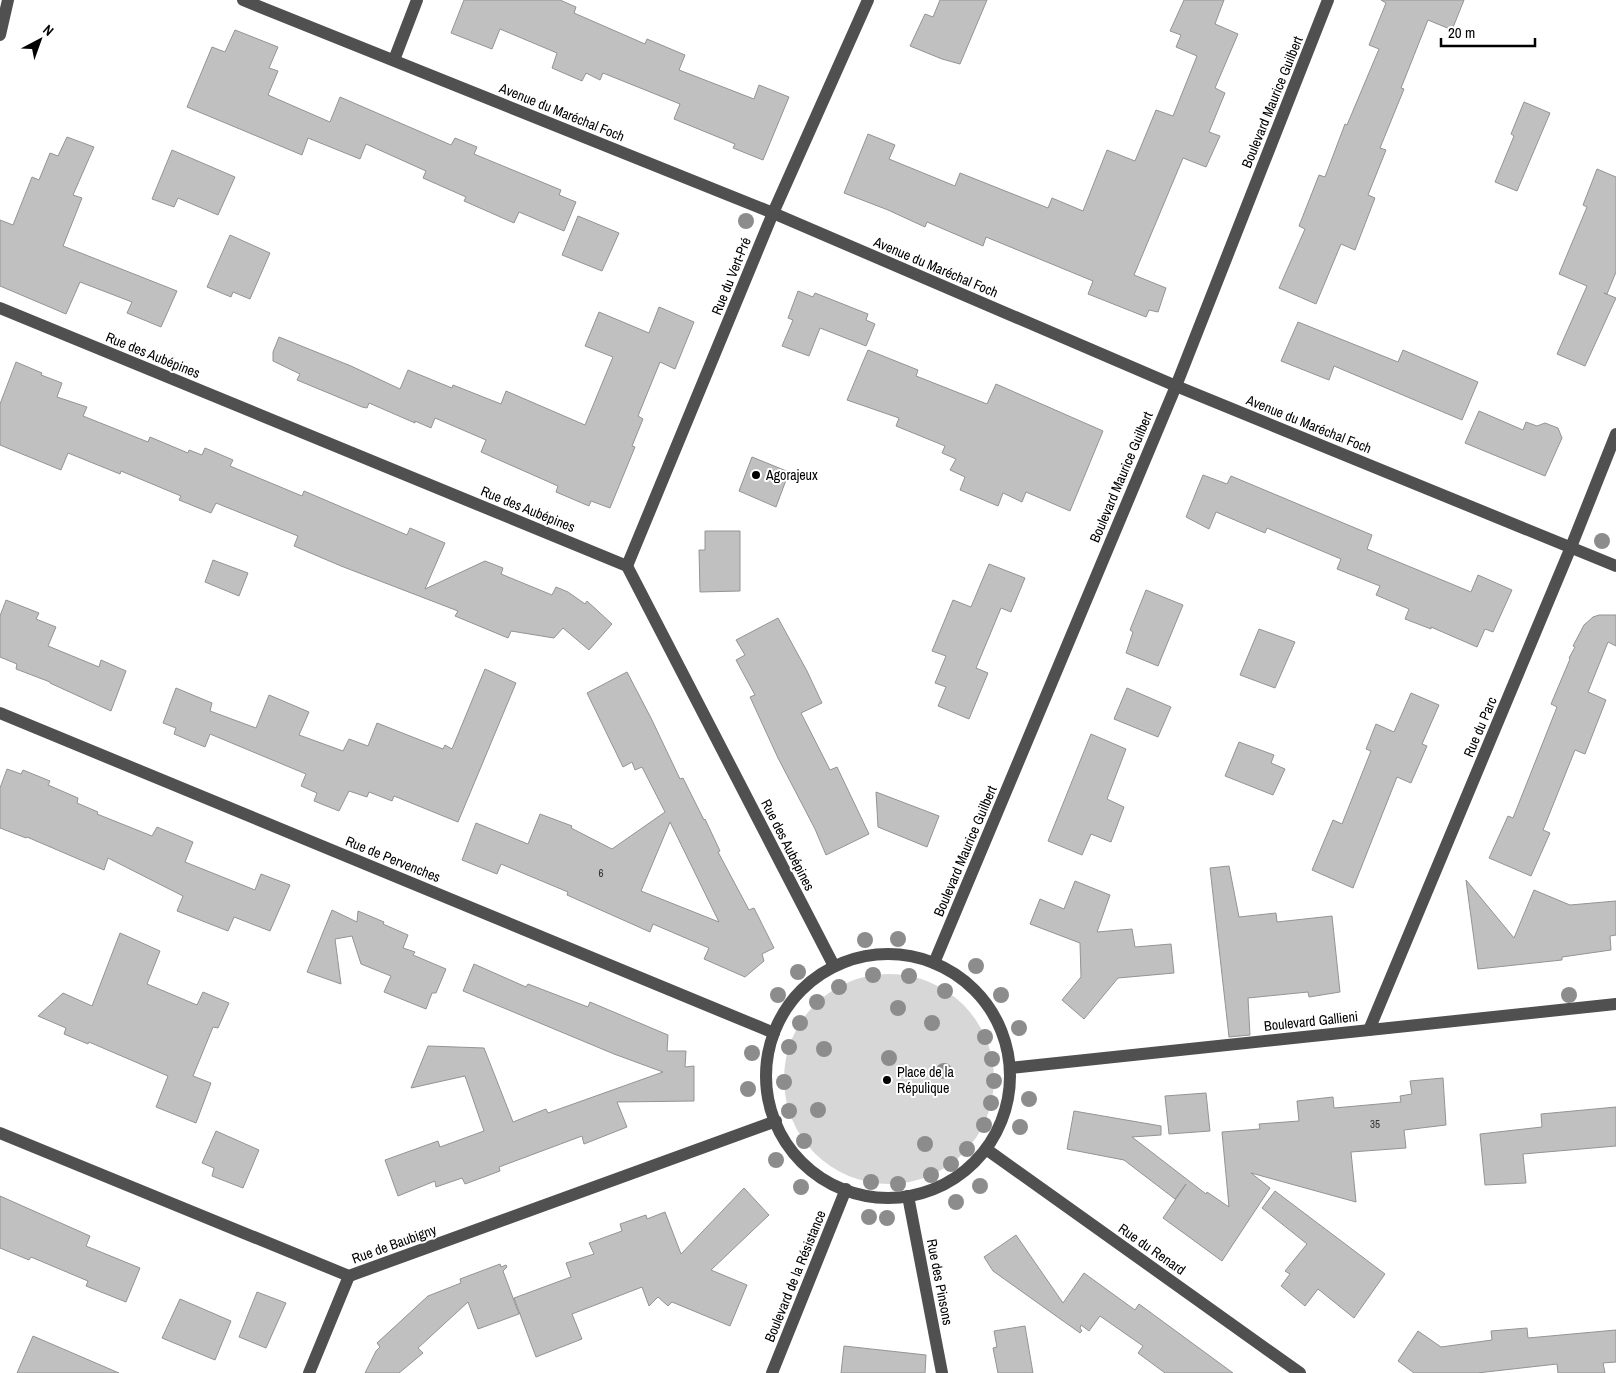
<svg xmlns="http://www.w3.org/2000/svg" width="1616" height="1373" font-family="'Archivo Narrow',sans-serif">
<style>
.green{fill:#d7d7d7}
.building{fill:#c0c0c0;stroke:#949494;fill-rule:evenodd}
.lines{fill:none;stroke-linecap:round;stroke-linejoin:round}
.minor{stroke:#505050;stroke-width:12}
.tree{fill:#8c8c8c}
.poi-dot{fill:#000;stroke:#fff;stroke-width:2}
.labels{text-anchor:middle;dominant-baseline:central;stroke-width:4;stroke-linejoin:round;paint-order:stroke}
.number-label{font-size:11px;fill:#303030}
.street-label{font-size:14px;fill:#000;stroke:#fff}
.poi-label{font-size:14px;fill:#000;stroke:#fff;text-anchor:start}
</style>
<rect width="100%" height="100%" fill="#fff"/>
<circle class="green" cx="889" cy="1079" r="105"/>
<g class="building">
<polygon points="464,0 560,0 576,7 574,13 645,44 647,39 685,55 679,70 754,99 759,85 789,97 763,160 733,148 735,144 674,119 680,104 603,73 600,80 586,73 582,81 552,68 557,53 500,29 492,49 451,33"/>
<polygon points="940,0 987,0 960,64 942,59 910,46 925,14 933,17"/>
<polygon points="1184,0 1224,0 1215,24 1238,34 1215,88 1225,93 1209,132 1220,136 1206,167 1183,158 1134,275 1166,288 1158,312 1149,310 1146,317 1088,294 1093,281 986,237 983,246 927,222 925,227 888,210 844,193 868,134 895,145 889,159 955,186 960,173 1048,208 1052,198 1083,211 1107,150 1135,161 1156,110 1173,116 1197,56 1176,47 1181,35 1170,31"/>
<polygon points="1381,0 1464,0 1452,30 1428,20 1401,88 1404,89 1380,148 1386,150 1368,195 1375,198 1355,250 1341,244 1316,304 1279,288 1305,229 1299,226 1319,175 1325,177 1345,124 1347,125 1379,49 1369,45 1386,3"/>
<polygon points="235,30 278,47 269,68 278,71 268,95 330,122 340,97 451,145 455,138 477,147 474,154 561,190 559,195 576,202 564,231 519,212 514,223 464,201 466,197 423,178 426,171 366,144 360,159 308,138 302,155 187,107 212,47 225,52"/>
<polygon points="1524,102 1550,113 1517,191 1495,182 1514,136 1511,134"/>
<polygon points="67,137 94,147 73,195 82,198 63,246 177,291 161,327 127,313 132,302 80,282 66,314 0,286 0,220 13,225 32,177 39,180 50,153 58,156"/>
<polygon points="172,150 235,177 218,215 178,198 174,207 152,199"/>
<polygon points="1597,169 1616,177 1616,272 1607,294 1604,293 1616,298 1585,366 1557,354 1587,286 1559,274 1587,207 1583,205"/>
<polygon points="578,216 619,233 602,271 562,255"/>
<polygon points="230,235 270,253 250,299 233,292 231,297 207,287"/>
<polygon points="798,291 813,297 815,293 868,314 866,320 875,324 866,346 820,328 809,356 782,346 793,320 788,318"/>
<polygon points="659,307 694,322 675,369 660,362 638,416 643,419 632,446 635,447 610,508 591,501 589,506 556,492 558,486 481,452 486,440 435,418 431,428 415,421 415,423 369,403 367,408 362,407 297,380 300,374 273,361 273,352 279,337 351,366 400,389 408,370 452,388 453,385 501,404 506,391 585,425 613,357 585,346 599,312 649,333"/>
<polygon points="1298,322 1398,362 1403,350 1478,382 1462,420 1334,366 1329,380 1281,361"/>
<polygon points="868,350 918,370 916,376 987,404 996,384 1103,431 1070,511 1026,492 1022,502 1003,493 998,506 960,490 965,477 950,470 956,459 942,453 945,446 896,426 899,418 847,400"/>
<polygon points="16,362 42,373 41,375 62,383 57,397 87,407 83,416 148,442 150,437 188,453 189,450 202,455 205,448 233,460 230,466 302,496 304,491 407,535 410,528 445,543 425,589 485,561 503,568 501,574 552,595 556,587 568,592 585,604 587,601 612,624 589,650 563,628 554,638 511,631 508,638 455,616 458,611 341,566 294,546 298,536 216,503 211,513 179,500 181,496 121,471 120,474 68,453 61,470 0,445 0,404"/>
<polygon points="1479,411 1523,430 1526,422 1537,426 1545,423 1558,428 1562,438 1545,476 1465,443"/>
<polygon points="752,457 789,472 776,507 739,491"/>
<polygon points="1203,475 1227,484 1231,476 1372,535 1367,549 1471,592 1478,575 1512,590 1493,632 1485,629 1477,647 1431,627 1431,629 1405,619 1409,609 1376,595 1380,586 1337,569 1341,559 1267,528 1265,533 1216,512 1209,529 1186,517"/>
<polygon points="705,531 740,531 740,591 700,592 699,550 705,550"/>
<polygon points="213,560 248,573 239,596 205,582"/>
<polygon points="989,564 1025,578 1011,612 1001,608 976,668 988,673 969,719 938,706 946,687 935,683 946,656 932,651 953,600 971,607"/>
<polygon points="1146,590 1183,605 1158,666 1126,653 1133,632 1130,630"/>
<polygon points="6,600 39,613 36,619 56,627 48,646 99,667 101,660 126,671 111,711 50,683 50,682 16,669 17,664 0,657 0,616"/>
<polygon points="1599,615 1616,615 1616,646 1608,642 1588,692 1606,700 1585,754 1575,750 1543,830 1550,833 1531,876 1489,858 1508,816 1513,818 1557,707 1551,704 1570,659 1569,658 1575,647 1573,646 1584,625 1593,617"/>
<polygon points="778,618 807,671 822,703 801,713 830,770 837,767 869,834 826,855 815,829 778,758 750,697 755,695 736,660 745,655 736,640"/>
<polygon points="1259,629 1295,642 1275,688 1240,675"/>
<polygon points="485,669 516,683 458,822 394,796 392,801 369,792 367,797 349,791 339,811 314,801 317,793 301,786 306,774 210,734 205,747 174,734 176,728 163,723 176,688 212,703 210,711 256,728 269,695 309,712 299,735 343,751 349,739 368,746 377,723 443,749 445,745 452,749"/>
<path d="M 627,672 L 651,718 L 680,779 L 683,778 L 704,820 L 705,819 L 720,851 L 718,852 L 749,910 L 754,908 L 774,948 L 762,954 L 764,961 L 745,977 L 704,959 L 709,948 L 653,924 L 650,932 L 567,895 L 568,892 L 501,864 L 497,874 L 462,860 L 476,823 L 528,844 L 540,814 L 572,826 L 571,828 L 612,849 L 665,812 L 642,767 L 635,770 L 632,762 L 623,767 L 587,693 ZM 670,822 L 719,922 L 641,891 Z"/>
<polygon points="1127,688 1171,707 1158,737 1114,719"/>
<polygon points="1411,693 1439,705 1422,744 1427,746 1411,783 1397,777 1353,888 1312,870 1333,820 1342,824 1371,751 1366,749 1376,724 1394,732"/>
<polygon points="1091,734 1126,749 1107,799 1124,807 1111,842 1091,834 1082,855 1048,841"/>
<polygon points="1239,742 1274,755 1271,763 1285,769 1273,795 1225,776"/>
<polygon points="7,769 21,774 23,770 50,781 48,785 78,798 77,803 98,812 97,814 152,836 157,827 193,842 185,862 255,890 261,874 290,885 270,931 234,917 228,931 177,911 183,896 108,858 104,870 27,837 26,838 0,828 0,788"/>
<polygon points="876,792 939,816 927,847 878,827"/>
<polygon points="1229,866 1239,917 1276,913 1277,922 1332,916 1340,992 1309,997 1308,992 1248,998 1250,1035 1229,1037 1210,868"/>
<polygon points="1466,880 1514,938 1534,890 1570,905 1616,901 1616,935 1610,936 1611,950 1562,957 1562,960 1478,969"/>
<polygon points="1075,881 1110,895 1097,932 1132,929 1135,947 1171,944 1174,973 1118,978 1084,1019 1062,1000 1081,977 1080,943 1030,924 1040,899 1064,909"/>
<polygon points="332,910 357,922 358,911 384,922 383,924 408,935 403,948 415,952 413,955 446,969 436,993 432,993 426,1009 384,992 391,976 361,964 352,936 335,939 341,984 307,972"/>
<polygon points="120,933 160,951 147,984 197,1005 203,992 229,1003 218,1028 213,1027 193,1076 211,1083 196,1123 156,1107 168,1076 89,1042 88,1044 64,1034 66,1028 38,1016 63,993 92,1006"/>
<polygon points="474,964 526,987 528,984 588,1007 590,1002 668,1035 667,1051 686,1051 685,1067 694,1066 694,1101 617,1102 627,1127 584,1144 582,1136 499,1167 500,1171 465,1184 462,1178 436,1187 435,1181 398,1196 385,1160 438,1141 440,1147 484,1131 465,1076 411,1088 428,1046 484,1048 513,1122 546,1109 548,1113 663,1072 614,1054 463,991"/>
<polygon points="1443,1078 1446,1125 1404,1130 1406,1148 1351,1152 1356,1202 1251,1173 1270,1188 1222,1261 1163,1218 1186,1184 1175,1199 1124,1160 1067,1149 1074,1111 1161,1126 1161,1135 1132,1137 1206,1194 1207,1192 1229,1207 1222,1132 1260,1129 1259,1124 1299,1121 1297,1101 1333,1097 1334,1108 1401,1102 1400,1096 1412,1094 1410,1081"/>
<polygon points="1206,1093 1210,1131 1169,1134 1165,1096"/>
<polygon points="1616,1107 1616,1146 1523,1154 1526,1183 1485,1185 1480,1134 1542,1127 1541,1114"/>
<polygon points="216,1131 259,1150 243,1188 212,1176 214,1168 202,1163"/>
<polygon points="744,1188 769,1215 711,1270 747,1285 730,1326 672,1302 668,1306 658,1297 649,1306 642,1287 572,1314 582,1339 536,1357 514,1298 571,1277 566,1263 594,1254 589,1243 622,1231 620,1224 646,1215 647,1219 665,1212 681,1254"/>
<polygon points="1275,1191 1385,1274 1354,1318 1318,1289 1305,1306 1281,1286 1290,1274 1285,1271 1307,1244 1262,1208"/>
<polygon points="0,1196 90,1236 86,1246 140,1268 126,1302 86,1286 88,1281 31,1257 29,1260 0,1248"/>
<polygon points="1016,1235 1063,1303 1084,1273 1135,1310 1139,1304 1233,1373 1165,1373 1138,1353 1143,1346 1100,1316 1089,1331 1081,1325 1080,1328 1082,1331 1080,1333 993,1271 984,1257"/>
<polygon points="500,1264 501,1267 506,1265 507,1267 503,1271 519,1314 478,1329 468,1302 418,1348 423,1353 399,1373 365,1373 376,1351 380,1347 377,1343 428,1296 461,1283 460,1279"/>
<polygon points="257,1292 286,1303 266,1348 239,1337"/>
<polygon points="180,1299 231,1321 215,1360 162,1338"/>
<polygon points="1025,1326 1033,1373 998,1373 993,1348 997,1347 994,1331"/>
<polygon points="1527,1328 1528,1338 1616,1330 1616,1362 1603,1363 1605,1373 1558,1373 1557,1364 1477,1373 1414,1373 1398,1361 1418,1331 1441,1347 1492,1340 1491,1331"/>
<polygon points="33,1336 119,1373 17,1373"/>
<polygon points="844,1346 926,1355 925,1373 841,1373"/>
</g>
<g class="lines">
<g class="minor">
<polyline points="243,0 773,213 1176,386 1616,566"/>
<polyline points="0,35 8,0"/>
<polyline points="394,60 417,0"/>
<polyline points="0,308 627,566 834,966"/>
<polyline points="627,566 773,213 868,0"/>
<polyline points="0,713 774,1033"/>
<circle cx="888" cy="1076" r="122"/>
<polyline points="934,963 1176,386 1328,0"/>
<polyline points="1369,1030 1571,547 1616,434"/>
<polyline points="1010,1068 1616,1004"/>
<polyline points="0,1133 349,1276 776,1121"/>
<polyline points="986,1149 1300,1373"/>
<polyline points="908,1196 942,1373"/>
<polyline points="309,1373 349,1276"/>
<polyline points="772,1373 846,1189"/>
</g>
</g>
<g class="tree">
<circle cx="746" cy="221" r="8"/>
<circle cx="1602" cy="541" r="8"/>
<circle cx="898" cy="939" r="8"/>
<circle cx="865" cy="940" r="8"/>
<circle cx="976" cy="966" r="8"/>
<circle cx="798" cy="972" r="8"/>
<circle cx="873" cy="975" r="8"/>
<circle cx="909" cy="976" r="8"/>
<circle cx="839" cy="987" r="8"/>
<circle cx="945" cy="991" r="8"/>
<circle cx="778" cy="995" r="8"/>
<circle cx="1001" cy="995" r="8"/>
<circle cx="1569" cy="995" r="8"/>
<circle cx="817" cy="1002" r="8"/>
<circle cx="898" cy="1008" r="8"/>
<circle cx="800" cy="1023" r="8"/>
<circle cx="932" cy="1023" r="8"/>
<circle cx="1019" cy="1028" r="8"/>
<circle cx="985" cy="1037" r="8"/>
<circle cx="789" cy="1047" r="8"/>
<circle cx="824" cy="1049" r="8"/>
<circle cx="752" cy="1053" r="8"/>
<circle cx="889" cy="1058" r="8"/>
<circle cx="992" cy="1059" r="8"/>
<circle cx="944" cy="1071" r="8"/>
<circle cx="994" cy="1081" r="8"/>
<circle cx="784" cy="1082" r="8"/>
<circle cx="748" cy="1089" r="8"/>
<circle cx="1029" cy="1099" r="8"/>
<circle cx="991" cy="1103" r="8"/>
<circle cx="818" cy="1110" r="8"/>
<circle cx="789" cy="1111" r="8"/>
<circle cx="984" cy="1125" r="8"/>
<circle cx="1020" cy="1127" r="8"/>
<circle cx="804" cy="1141" r="8"/>
<circle cx="925" cy="1144" r="8"/>
<circle cx="967" cy="1149" r="8"/>
<circle cx="776" cy="1160" r="8"/>
<circle cx="951" cy="1164" r="8"/>
<circle cx="931" cy="1175" r="8"/>
<circle cx="871" cy="1182" r="8"/>
<circle cx="898" cy="1184" r="8"/>
<circle cx="980" cy="1186" r="8"/>
<circle cx="801" cy="1187" r="8"/>
<circle cx="956" cy="1202" r="8"/>
<circle cx="869" cy="1217" r="8"/>
<circle cx="887" cy="1218" r="8"/>
</g>
<g class="poi-dot">
<circle cx="756" cy="475" r="5"/>
<circle cx="887" cy="1080" r="5"/>
</g>
<g class="labels">
<g class="number-label">
<text x="601" y="873">6</text>
<text x="1375" y="1124">35</text>
</g>
<g class="street-label">
<text transform="translate(1272 102) rotate(-68)">Boulevard Maurice Guilbert</text>
<text transform="translate(562 112) rotate(22)">Avenue du Maréchal Foch</text>
<text transform="translate(936 267) rotate(23)">Avenue du Maréchal Foch</text>
<text transform="translate(731 276) rotate(-68)">Rue du Vert-Pré</text>
<text transform="translate(153 355) rotate(22)">Rue des Aubépines</text>
<text transform="translate(1309 424) rotate(22)">Avenue du Maréchal Foch</text>
<text transform="translate(1121 477) rotate(-67)">Boulevard Maurice Guilbert</text>
<text transform="translate(528 509) rotate(22)">Rue des Aubépines</text>
<text transform="translate(1480 727) rotate(-67)">Rue du Parc</text>
<text transform="translate(788 845) rotate(63)">Rue des Aubépines</text>
<text transform="translate(965 851) rotate(-67)">Boulevard Maurice Guilbert</text>
<text transform="translate(393 859) rotate(22)">Rue de Pervenches</text>
<text transform="translate(1311 1021) rotate(-6)">Boulevard Gallieni</text>
<text transform="translate(394 1244) rotate(-20)">Rue de Baubigny</text>
<text transform="translate(1152 1249) rotate(35)">Rue du Renard</text>
<text transform="translate(795 1276) rotate(-68)">Boulevard de la Résistance</text>
<text transform="translate(940 1282) rotate(79)">Rue des Pinsons</text>
</g>
<g class="poi-label">
<text x="766" y="475">Agorajeux</text>
<text x="897" y="1072">Place de la<tspan x="897" dy="16">Répulique</tspan></text>
</g>
</g>
<g transform="translate(40 40) rotate(41)" stroke="#ffffff" stroke-width="4" paint-order="stroke">
<path d="M0-4L9 19L0 12L-9 19Z" fill="#000000"/>
<text y="-8" font-size="14" font-weight="bold" text-anchor="middle" fill="#000000">N</text>
</g>
<path d="M1441 38v8h94v-8" fill="none" stroke="#000000" stroke-width="2.5"/>
<text x="1448" y="38" font-size="15" fill="#000000" stroke="#ffffff" stroke-width="4" paint-order="stroke">20 m</text>
</svg>
